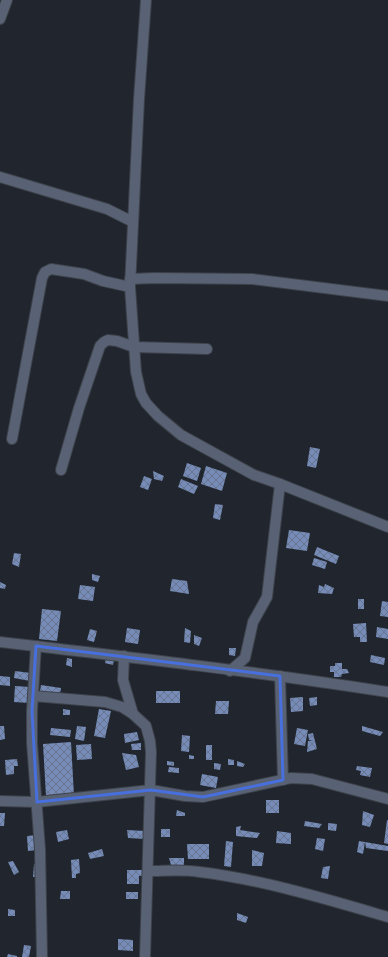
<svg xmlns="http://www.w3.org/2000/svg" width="388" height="957" font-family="'Crimson Pro',serif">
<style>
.building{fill:url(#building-cross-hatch)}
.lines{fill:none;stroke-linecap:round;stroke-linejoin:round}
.minor-casing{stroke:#3e424a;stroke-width:12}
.minor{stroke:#586274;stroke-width:10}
.marked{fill:none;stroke:#476fde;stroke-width:3;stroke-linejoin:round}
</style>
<defs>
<pattern id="building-cross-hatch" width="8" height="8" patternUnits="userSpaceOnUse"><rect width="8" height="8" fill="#768cb7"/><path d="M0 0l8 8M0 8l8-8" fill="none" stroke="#667491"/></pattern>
</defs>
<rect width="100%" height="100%" fill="#21262e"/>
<g class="building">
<polygon points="310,447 320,449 316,468 307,466"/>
<polygon points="187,463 201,468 197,481 183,476"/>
<polygon points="206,466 227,473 222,491 201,484"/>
<polygon points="153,471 164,476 162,481 154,479"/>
<polygon points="144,476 152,479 148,490 140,487"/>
<polygon points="181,479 198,486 194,494 178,487"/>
<polygon points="215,504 223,505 220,520 213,518"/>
<polygon points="289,530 310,533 307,551 286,548"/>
<polygon points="317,547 339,556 336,564 314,555"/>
<polygon points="14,553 21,554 19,567 12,564"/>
<polygon points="314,558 327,562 325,569 312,565"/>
<polygon points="92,574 100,576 98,582 92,580"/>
<polygon points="172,579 187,581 189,594 170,591"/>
<polygon points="0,582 6,585 5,589 0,588"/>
<polygon points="325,584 334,588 332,594 318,593 319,585 324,587"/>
<polygon points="80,585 95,587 93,601 78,599"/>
<rect x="358" y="599" width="6" height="10"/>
<polygon points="382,601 388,602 388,617 380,616"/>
<polygon points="42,609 61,611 57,641 39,639"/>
<polygon points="366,623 367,642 360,642 360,637 354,637 353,624"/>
<polygon points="377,627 388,629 388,639 376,637"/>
<polygon points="127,628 140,630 138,644 125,642"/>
<polygon points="185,628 191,631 190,643 184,642"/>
<polygon points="90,629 97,631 94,642 87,640"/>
<polygon points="194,635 202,638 199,646 194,644"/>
<polygon points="229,648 236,648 235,656 229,655"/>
<polygon points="371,655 385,658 384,665 370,662"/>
<polygon points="67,658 72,659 72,667 66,665"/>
<polygon points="106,658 114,660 113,665 105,663"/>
<polygon points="335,663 342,663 342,669 347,669 349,673 342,674 341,677 334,677 334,672 330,672 330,666 335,666"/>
<polygon points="15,671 31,673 30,681 14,678"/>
<polygon points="0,676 10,677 10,686 0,685"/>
<polygon points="41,685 61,688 60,694 40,691"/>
<polygon points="15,686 31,687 29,703 14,702"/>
<rect x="156" y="691" width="24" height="12"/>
<polygon points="303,697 303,711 291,712 290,698"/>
<polygon points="317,697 317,705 310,706 309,698"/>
<polygon points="216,701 229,701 228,714 215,714"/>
<polygon points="63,709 70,710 70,715 63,715"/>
<polygon points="99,709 111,711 105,738 94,736"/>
<polygon points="0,726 4,726 5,739 0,740"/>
<polygon points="77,726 86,727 84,741 75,739"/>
<polygon points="362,726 383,732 380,736 362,731"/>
<polygon points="51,728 71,730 70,737 50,735"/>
<polygon points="297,728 308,730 305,746 294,744"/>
<polygon points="137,732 139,740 125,743 124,734"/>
<polygon points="313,733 317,749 307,752 308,741 314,740 309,740 308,734"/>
<polygon points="182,735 190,736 189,752 181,751"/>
<polygon points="71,742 74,795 46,796 43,744"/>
<polygon points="141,743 141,750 132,750 131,744"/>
<polygon points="91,744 92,759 77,760 76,745"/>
<rect x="206" y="745" width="6" height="15"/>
<polygon points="122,753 136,755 139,767 126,770"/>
<polygon points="189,755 194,756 194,759 189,759"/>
<polygon points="17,759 18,766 14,766 14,774 6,775 5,760"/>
<polygon points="228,759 234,760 234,765 228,765"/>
<polygon points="167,761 174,762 174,766 167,765"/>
<polygon points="237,761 245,764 243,767 237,766"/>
<polygon points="214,763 221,764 220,770 214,769"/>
<polygon points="357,766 372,768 370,777 360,775 361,771 356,770"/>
<polygon points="169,767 179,768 179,773 168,772"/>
<polygon points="202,774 218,777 216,788 200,785"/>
<rect x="266" y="800" width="13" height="13"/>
<polygon points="177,810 185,813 185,816 176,816"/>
<polygon points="363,811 374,815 370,827 362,825"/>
<polygon points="0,813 5,813 4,826 0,826"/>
<polygon points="387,820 388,820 388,844 384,843"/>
<polygon points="305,821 322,824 319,828 304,826"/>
<polygon points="328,823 337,824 336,831 328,830"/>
<polygon points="241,826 240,830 260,833 257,838 236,836 236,827"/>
<rect x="161" y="829" width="9" height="8"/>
<polygon points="67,830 69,839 58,842 56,832"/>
<polygon points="127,830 145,831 145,839 128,838"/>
<polygon points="277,831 291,833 291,844 276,843"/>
<polygon points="37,835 37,850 28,851 27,836"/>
<polygon points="317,838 325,839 323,851 315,849"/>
<polygon points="226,841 233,842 231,867 224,866"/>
<polygon points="359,841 388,846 388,851 366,848 365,842 363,854 357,852"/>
<polygon points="187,844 209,844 209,859 188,859"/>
<polygon points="102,849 104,856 90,859 88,853"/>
<polygon points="252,850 264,853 262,866 252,866"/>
<polygon points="169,858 184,858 184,865 171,865"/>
<polygon points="79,859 80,873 76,874 76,878 72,878 71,860"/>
<polygon points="13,861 19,872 14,875 8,862"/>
<polygon points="34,864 39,864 39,877 33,877"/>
<polygon points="330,866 328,879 321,878 323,867"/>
<polygon points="127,870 142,870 142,876 139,876 139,884 127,884"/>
<polygon points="61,891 70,891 70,899 60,899"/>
<rect x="126" y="892" width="12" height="7"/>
<polygon points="8,909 15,910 15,916 8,916"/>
<polygon points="237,913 248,917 246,923 237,920"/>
<polygon points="118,939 133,940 133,951 118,950"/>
<polygon points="24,945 31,946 29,957 22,957"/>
<polygon points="8,954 17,956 17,957 7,957"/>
</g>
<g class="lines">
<g class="minor-casing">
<g id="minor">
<polyline points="146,0 139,99 130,287 136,372 141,394 146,403 158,416 181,435 254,475 280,484 388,527"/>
<polyline points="0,19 7,0"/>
<polyline points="0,177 107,209 133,222"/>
<polyline points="130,279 155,278 252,279 388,296"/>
<polyline points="12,439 42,278 45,272 51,269 84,274 103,281 130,287"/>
<polyline points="61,470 79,408 100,346 104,342 108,340 117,341 134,347 207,349"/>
<path d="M 0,642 C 129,657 259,672 388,692"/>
<polyline points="36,646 32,711 32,743 40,849 42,957"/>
<polyline points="124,656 123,680 133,714"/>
<polyline points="230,671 245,658 253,622 267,597 280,484"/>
<polyline points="280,676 283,780"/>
<polyline points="33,696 105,702 122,707 133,714 146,726 150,741 151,752 145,957"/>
<polyline points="0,801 37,802 151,790 185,796 203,797 291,778 312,779 388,799"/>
<path d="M 148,871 C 165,871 183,869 200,872 C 264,880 326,899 388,917"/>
</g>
</g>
<use href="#minor" class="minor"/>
</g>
<path class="marked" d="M 36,646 L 280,676 L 283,780 L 203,797 L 151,790 L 37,802 L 32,711 Z"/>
</svg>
